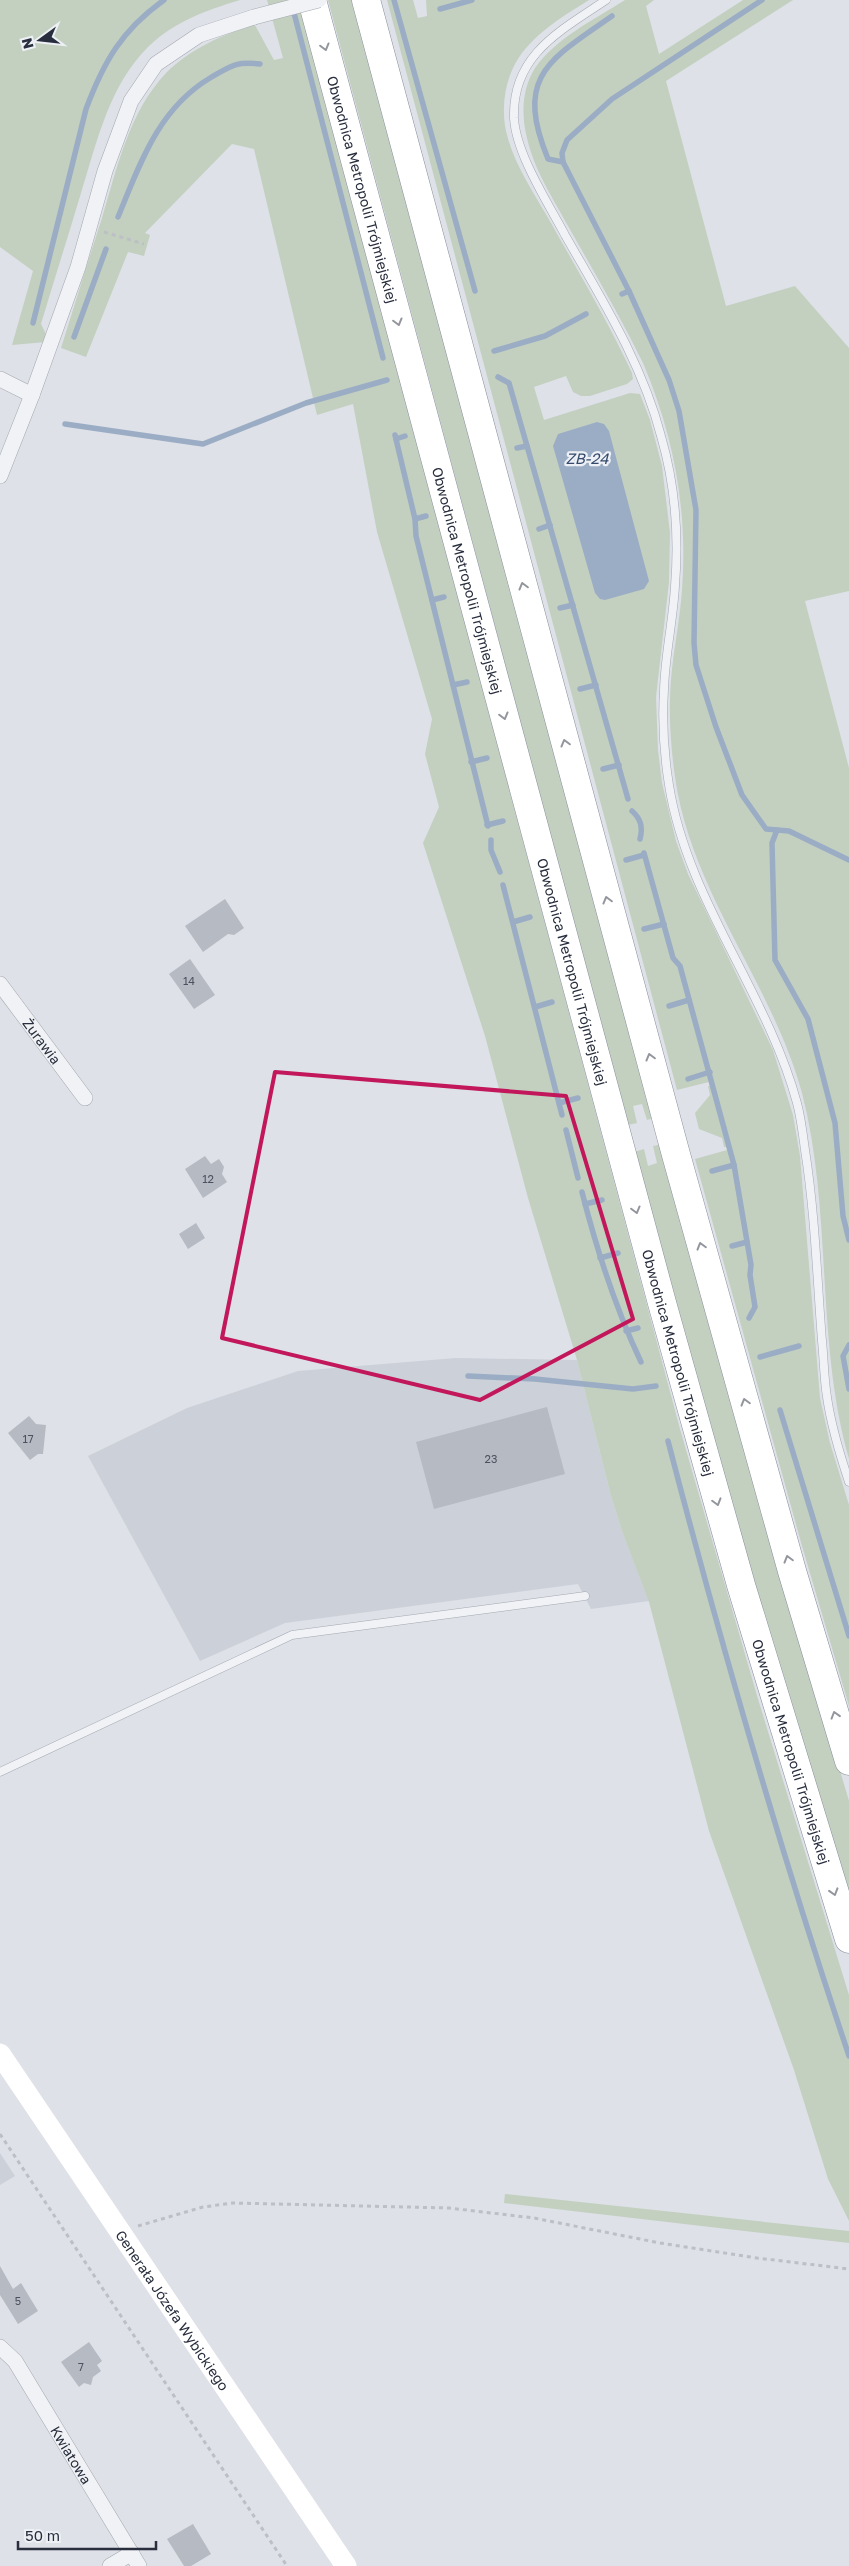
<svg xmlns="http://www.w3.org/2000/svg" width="849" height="2566" font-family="'Golos Text',sans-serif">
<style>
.built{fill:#ccd0d8}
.green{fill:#c3d0c0}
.water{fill:#9badc5}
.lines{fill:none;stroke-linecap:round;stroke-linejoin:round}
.stream{stroke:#9badc5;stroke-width:5.5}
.building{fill:#b6bac3}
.lane-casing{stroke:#a4a8b1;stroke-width:9}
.street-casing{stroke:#a4a8b1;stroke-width:16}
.highway-casing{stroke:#868e9c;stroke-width:29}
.path{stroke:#bcbfc5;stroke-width:3;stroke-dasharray:4 4;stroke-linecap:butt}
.lane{stroke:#f0f2f5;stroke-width:8}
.street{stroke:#f0f2f5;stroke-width:15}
.secondary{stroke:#fff;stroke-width:21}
.highway{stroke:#fff;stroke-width:28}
.street-bridge-casing{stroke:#a4a8b1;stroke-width:16;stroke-linecap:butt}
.street-bridge{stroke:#f0f2f5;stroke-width:15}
.oneway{stroke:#94969e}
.marked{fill:none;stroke:#c2185b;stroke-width:4;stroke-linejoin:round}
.labels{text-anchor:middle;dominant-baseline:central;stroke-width:4.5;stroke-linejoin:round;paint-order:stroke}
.number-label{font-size:11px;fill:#4c515e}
.street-label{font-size:14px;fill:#282e3d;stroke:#edf0f4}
.water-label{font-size:15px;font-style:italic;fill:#354b6e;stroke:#edf0f4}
</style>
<rect width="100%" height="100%" fill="#dee1e7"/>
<g class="built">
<polygon points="456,1358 577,1360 611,1496 623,1534 649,1601 591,1609 578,1584 285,1623 200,1661 88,1456 187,1408 298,1371"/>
<polygon points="0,2153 15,2176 0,2185"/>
</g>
<g class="green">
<path d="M 0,0 L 240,0 C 207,10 174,22 149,46 C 109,85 97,142 81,193 C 68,237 54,280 41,324 L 47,336 L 46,342 L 12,345 L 33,271 L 0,247 Z"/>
<path d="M 267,0 L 299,0 L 680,1429 L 758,1699 L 849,1995 L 849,2221 L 828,2179 L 794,2070 L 709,1831 L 649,1602 L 623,1534 L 611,1496 L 577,1360 L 528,1198 L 485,1036 L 423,843 L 439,807 L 425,754 L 432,719 L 377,532 L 353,404 L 317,415 L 254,149 L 232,144 L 145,233 L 150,235 L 144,256 L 128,252 L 86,357 L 61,348 C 75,304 88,261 102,218 C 117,168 129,112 166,73 C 190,49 223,34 255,25 L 274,60 L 283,58 Z"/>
<polygon points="328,0 358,0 657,1117 647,1120 642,1104 633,1106 637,1123 628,1125"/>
<path d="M 387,0 L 413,0 L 418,18 L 427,16 L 426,0 L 589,0 C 562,17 531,35 515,64 C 505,83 502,105 505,126 C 511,159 531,188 547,216 C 576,268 607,319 632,373 L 633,379 L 627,384 L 590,396 L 581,396 L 573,392 L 566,376 L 534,387 L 544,420 L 630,393 L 640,394 L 650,420 L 662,466 L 670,533 L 669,582 L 656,697 L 658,750 L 662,783 L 676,841 L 688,874 L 773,1050 L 793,1115 L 800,1156 L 820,1398 L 830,1443 L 849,1505 L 849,1706 L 802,1546 L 695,1159 L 727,1150 L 726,1147 L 724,1147 L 722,1138 L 699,1129 L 695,1113 L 710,1095 L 708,1086 L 710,1086 L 709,1082 L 677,1090 Z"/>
<path d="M 625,0 L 654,0 L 646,6 L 659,54 L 743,0 L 793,0 L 666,81 L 726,306 L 795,286 L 849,348 L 849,591 L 805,601 L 849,768 L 849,1459 C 815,1340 833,1213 802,1093 C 772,983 691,892 675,777 C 670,742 668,705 672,669 C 675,643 680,617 682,590 C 688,511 674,436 643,363 C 620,316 594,272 568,226 C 553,198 534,170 527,138 C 521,114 522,89 535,68 C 556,38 595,19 625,0 Z"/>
<polygon points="664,1144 823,1714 849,1801 849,1904 766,1630 634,1152 644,1149 648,1166 657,1163 653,1146"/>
<polygon points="505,2194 849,2231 849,2243 504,2203"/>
</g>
<polygon class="water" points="597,422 604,424 609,431 649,581 644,589 605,600 600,599 595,593 553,446 558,434"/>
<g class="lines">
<g class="stream">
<polyline points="394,0 475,291"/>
<polyline points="293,9 383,358"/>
<polyline points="440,9 472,0"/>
<path d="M 563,162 L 548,159 C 514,76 549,60 612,16"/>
<path d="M 118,217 C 140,164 158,109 210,78 C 231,66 235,61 260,64"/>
<polyline points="629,291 563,162 562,153 567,140 612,99 762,0"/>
<polyline points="622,294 629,291 669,380 679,411 696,510 694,643 696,665 716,727 742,795 766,829 789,831 849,860"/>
<path d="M 33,323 L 86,109 C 104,61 122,30 164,0"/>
<polyline points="74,337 106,249"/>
<polyline points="494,351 545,336 586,314"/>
<polyline points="498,377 509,383 628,799"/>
<polyline points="65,424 203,444 306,403 387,380"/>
<polyline points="395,435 415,519 416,536 488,826"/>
<polyline points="396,439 405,436"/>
<polyline points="517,448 527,446"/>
<polyline points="415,519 426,516"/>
<polyline points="539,529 550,525"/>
<polyline points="432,600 444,597"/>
<polyline points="560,608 573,605"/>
<polyline points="453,685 467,682"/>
<polyline points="580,689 596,685"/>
<polyline points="471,762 487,758"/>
<polyline points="603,769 619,765"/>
<path d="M 632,811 C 641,819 643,827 640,839"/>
<polyline points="487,825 503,821"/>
<polyline points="777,830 772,843 775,960 808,1019 835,1123 843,1216 849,1240"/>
<polyline points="491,840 491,850 500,872"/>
<polyline points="644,853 673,958 680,966 734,1165 751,1265 750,1275 755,1307 749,1318"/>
<polyline points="626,860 644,855"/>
<polyline points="503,885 562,1115"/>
<polyline points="513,922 530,917"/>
<polyline points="644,929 664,924"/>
<polyline points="669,1006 689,1000"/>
<polyline points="535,1007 552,1002"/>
<polyline points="688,1079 710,1072"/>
<polyline points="559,1103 578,1098"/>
<polyline points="566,1130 578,1178"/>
<polyline points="712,1171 734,1165"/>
<path d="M 582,1192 C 597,1251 615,1307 641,1362"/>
<polyline points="585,1204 602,1200"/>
<polyline points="732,1246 747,1242"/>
<polyline points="600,1258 618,1253"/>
<polyline points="626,1331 638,1328"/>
<polyline points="849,1345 843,1356 849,1389"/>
<polyline points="760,1357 799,1346"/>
<polyline points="468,1376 535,1379 633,1389 656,1386"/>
<polyline points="780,1410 849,1636"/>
<path d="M 668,1441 C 722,1648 781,1853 849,2056"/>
</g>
</g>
<g class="building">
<polygon points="225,899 244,928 234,935 228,934 203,952 185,926"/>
<polygon points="190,959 215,995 194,1009 169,974"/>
<polygon points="205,1156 211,1164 219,1159 224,1167 222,1174 227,1182 203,1198 185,1169"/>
<polygon points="196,1223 205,1238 188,1249 179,1234"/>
<polygon points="547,1407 565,1474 434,1509 416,1442"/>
<polygon points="29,1416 36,1424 46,1425 43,1454 38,1454 30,1460 8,1433"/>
<polygon points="0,2266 13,2289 21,2283 38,2311 18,2324 0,2295"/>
<polygon points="89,2342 102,2361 97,2365 101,2371 93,2377 91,2385 84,2383 79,2387 61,2362"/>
<polygon points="193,2524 211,2554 191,2566 184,2566 167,2539"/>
</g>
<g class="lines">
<g class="lane-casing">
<g id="lane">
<path d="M 606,0 C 560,31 512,55 514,118 C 516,154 548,203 565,235 C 602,300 642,363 661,436 C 675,484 679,536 675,586 C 673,621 665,655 664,690 C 662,721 664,754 669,785 C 687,900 767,992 797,1103 C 801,1118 803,1135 805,1150 C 815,1213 817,1278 822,1341 C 824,1360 824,1379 827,1397 C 831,1425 840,1455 849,1482"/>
<polyline points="0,1772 292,1635 585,1596"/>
</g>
</g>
<g class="street-casing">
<g id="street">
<polyline points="0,379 32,395"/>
<polyline points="0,476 32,395 78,267 105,171 131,101 156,64 199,35 254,17"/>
<path id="s1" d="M 0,984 L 85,1098"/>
<path id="s2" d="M 0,2347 L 15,2361 L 139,2566"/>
<polyline points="110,2566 132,2553"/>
</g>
</g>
<g class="highway-casing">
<g id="highway">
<path id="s4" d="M 312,0 L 662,1303 L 741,1585 L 849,1939"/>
<polyline points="366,0 675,1151 792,1571 849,1761"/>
</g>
</g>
<g class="path">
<polyline points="104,232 144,244"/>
<polyline points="0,2134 287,2566"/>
<polyline points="138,2226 203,2207 233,2203 449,2208 534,2218 660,2243 757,2258 849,2269"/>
</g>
<use href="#lane" class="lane"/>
<use href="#street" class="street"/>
<path class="secondary" id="s3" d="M 0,2054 L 346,2566"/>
<use href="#highway" class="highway"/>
<g class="street-bridge-casing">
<polyline id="street-bridge" points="254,17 319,0"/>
</g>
<use href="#street-bridge" class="street-bridge"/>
</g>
<defs><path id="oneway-chevron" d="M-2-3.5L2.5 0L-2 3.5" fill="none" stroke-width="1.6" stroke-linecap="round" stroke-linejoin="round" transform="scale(1.25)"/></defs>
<g class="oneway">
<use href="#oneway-chevron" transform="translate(325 47) rotate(75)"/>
<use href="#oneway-chevron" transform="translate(398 322) rotate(75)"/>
<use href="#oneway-chevron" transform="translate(523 586) rotate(-105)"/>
<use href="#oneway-chevron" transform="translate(504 716) rotate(75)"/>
<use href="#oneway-chevron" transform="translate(565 743) rotate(-105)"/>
<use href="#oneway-chevron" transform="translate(607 900) rotate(-105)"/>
<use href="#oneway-chevron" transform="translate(650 1057) rotate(-105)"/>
<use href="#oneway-chevron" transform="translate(636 1210) rotate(75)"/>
<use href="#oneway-chevron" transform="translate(701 1246) rotate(-106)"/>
<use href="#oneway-chevron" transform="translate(745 1402) rotate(-106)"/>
<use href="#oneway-chevron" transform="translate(717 1502) rotate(74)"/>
<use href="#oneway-chevron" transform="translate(788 1559) rotate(-106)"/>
<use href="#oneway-chevron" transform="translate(835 1715) rotate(-107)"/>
<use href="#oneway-chevron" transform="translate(834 1892) rotate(73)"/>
</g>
<path class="marked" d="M 275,1072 L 566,1096 L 633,1319 L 480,1400 L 222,1338 Z"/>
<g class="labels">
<g class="number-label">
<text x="189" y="980">14</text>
<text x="208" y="1178">12</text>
<text x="28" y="1438">17</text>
<text x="491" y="1458">23</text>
<text x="18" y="2300">5</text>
<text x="81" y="2366">7</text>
</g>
<g class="street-label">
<text stroke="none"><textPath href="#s4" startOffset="196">Obwodnica Metropolii Trójmiejskiej</textPath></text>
<text stroke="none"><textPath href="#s4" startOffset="601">Obwodnica Metropolii Trójmiejskiej</textPath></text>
<text stroke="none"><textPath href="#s4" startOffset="1006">Obwodnica Metropolii Trójmiejskiej</textPath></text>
<text stroke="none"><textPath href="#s1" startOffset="71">Żurawia</textPath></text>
<text stroke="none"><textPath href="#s4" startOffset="1411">Obwodnica Metropolii Trójmiejskiej</textPath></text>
<text stroke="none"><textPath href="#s4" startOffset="1816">Obwodnica Metropolii Trójmiejskiej</textPath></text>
<text stroke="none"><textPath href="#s3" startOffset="309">Generała Józefa Wybickiego</textPath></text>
<text stroke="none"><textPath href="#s2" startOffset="130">Kwiatowa</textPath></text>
</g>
<g class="water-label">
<text x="587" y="458">ZB-24</text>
</g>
</g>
<g transform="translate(40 40) rotate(255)" stroke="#edf0f4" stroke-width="4" paint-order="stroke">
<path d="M0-4L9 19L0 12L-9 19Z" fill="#282e3d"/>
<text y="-8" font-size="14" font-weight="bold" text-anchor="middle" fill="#282e3d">N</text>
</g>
<path d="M18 2541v8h138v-8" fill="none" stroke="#282e3d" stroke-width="2.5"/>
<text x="25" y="2541" font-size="15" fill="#282e3d" stroke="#edf0f4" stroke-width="4" paint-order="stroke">50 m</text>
</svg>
